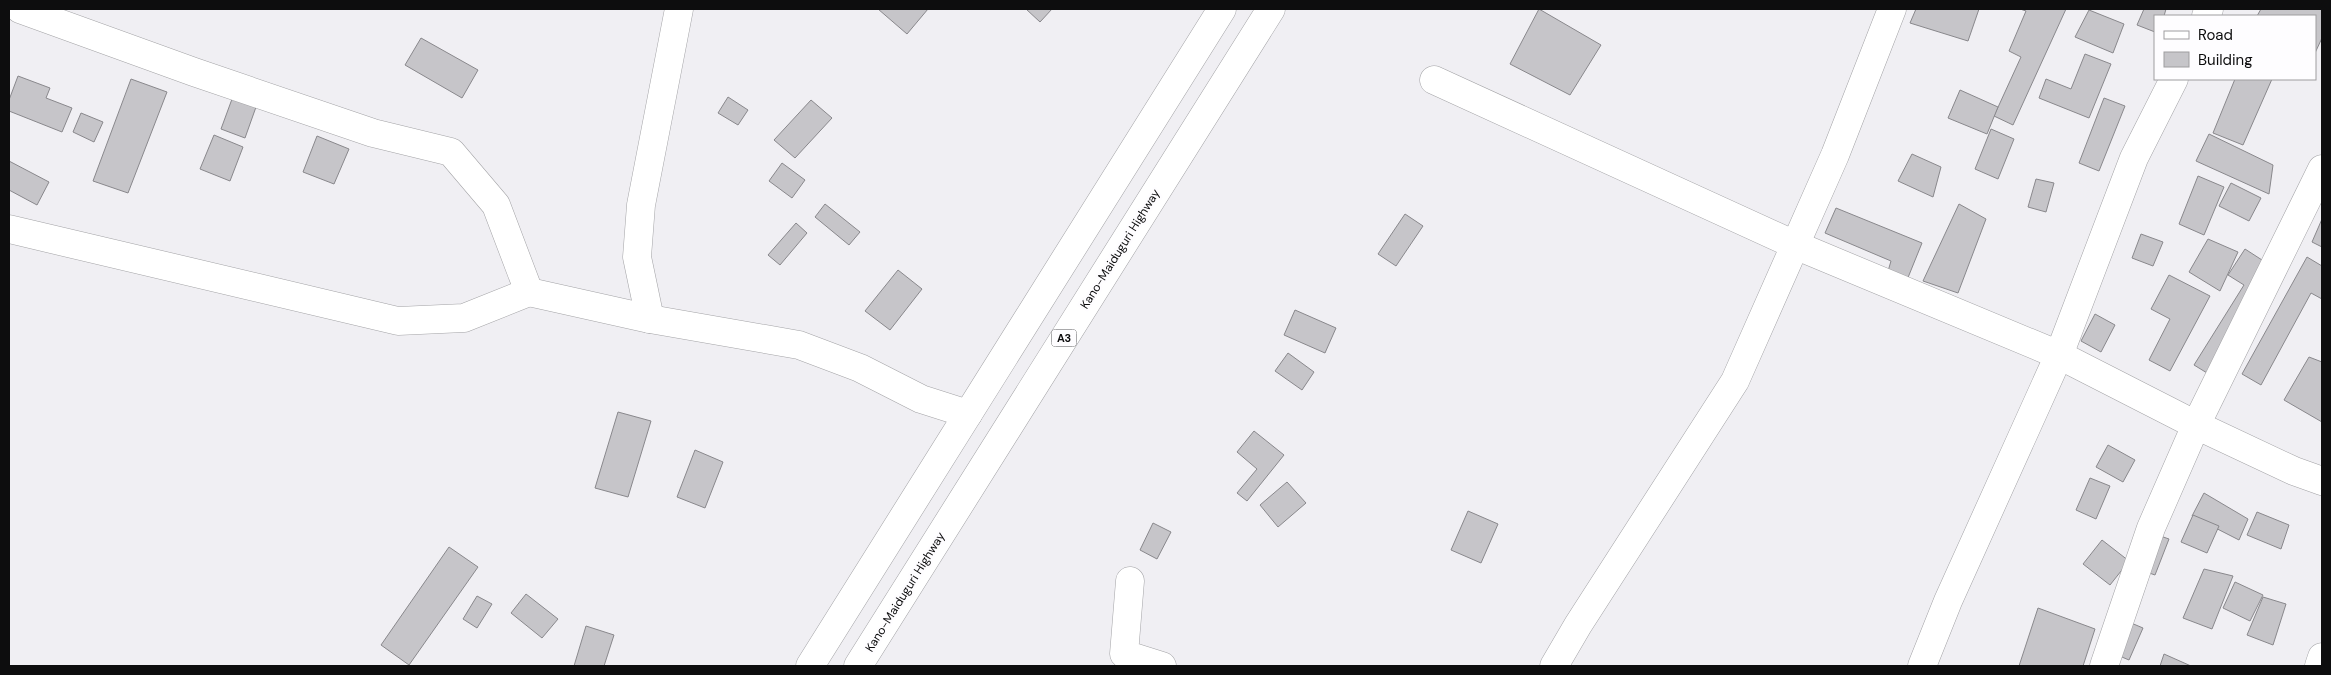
<svg xmlns="http://www.w3.org/2000/svg" width="2331" height="675" font-family="'DM Sans',sans-serif">
<style>
.building{fill:#c6c5c9;stroke:#89888c}
.lines{fill:none;stroke-linecap:round;stroke-linejoin:round}
.minor-casing{stroke:#a3a3a6;stroke-width:29}
.trunk-casing{stroke:#a3a3a6;stroke-width:29}
.minor{stroke:#fff;stroke-width:28}
.trunk{stroke:#fff;stroke-width:28}
.labels{text-anchor:middle;dominant-baseline:central;stroke-width:5;stroke-linejoin:round;paint-order:stroke}
.shield{fill:#fefdff;stroke:#555556;stroke-width:1}
.shield-label{font-size:11px;font-weight:bold;fill:#0d0d0e}
.street-label{font-size:12px;fill:#0d0d0e;stroke:#fefdff}
</style>
<rect width="100%" height="100%" fill="#f0eff3"/>
<g class="building">
<polygon points="878,9 928,9 907,34"/>
<polygon points="1026,9 1052,9 1040,22"/>
<polygon points="1539,9 1601,45 1570,95 1510,64"/>
<polygon points="1916,9 1979,9 1968,41 1910,23"/>
<polygon points="2020,9 2066,9 2013,125 1994,116 2021,57 2009,51 2026,11"/>
<polygon points="2144,9 2166,9 2164,16 2155,16 2155,32 2137,25"/>
<polygon points="2261,9 2322,9 2322,38 2315,53 2315,16 2257,16"/>
<polygon points="2089,10 2124,24 2113,53 2075,37"/>
<polygon points="421,38 478,70 462,98 405,65"/>
<polygon points="2085,54 2111,64 2089,118 2039,98 2046,79 2071,89"/>
<polygon points="18,76 50,88 46,98 72,108 62,132 9,111 9,100"/>
<polygon points="131,79 167,92 128,193 93,181"/>
<polygon points="2235,79 2272,79 2243,145 2213,133"/>
<polygon points="1960,90 1998,107 1987,134 1948,118"/>
<polygon points="728,97 748,110 738,125 718,113"/>
<polygon points="2104,98 2125,106 2099,171 2079,163"/>
<polygon points="232,99 256,107 245,138 221,129"/>
<polygon points="811,100 832,118 795,158 774,140"/>
<polygon points="81,113 103,122 94,142 73,132"/>
<polygon points="1991,129 2014,139 1998,179 1975,169"/>
<polygon points="2209,134 2273,165 2269,194 2196,161"/>
<polygon points="214,135 243,147 230,181 200,169"/>
<polygon points="317,136 349,149 334,184 303,172"/>
<polygon points="1912,154 1941,167 1933,197 1898,181"/>
<polygon points="9,161 49,182 37,205 9,190"/>
<polygon points="782,163 805,180 792,198 769,181"/>
<polygon points="2198,176 2224,187 2204,235 2179,224"/>
<polygon points="2036,179 2054,183 2046,212 2028,207"/>
<polygon points="2231,183 2261,198 2249,221 2219,206"/>
<polygon points="825,204 860,232 849,245 815,217"/>
<polygon points="1959,204 1986,219 1958,293 1923,281"/>
<polygon points="1836,208 1922,243 1905,285 1886,278 1891,261 1825,233"/>
<polygon points="1405,214 1423,226 1396,266 1378,254"/>
<polygon points="2322,219 2322,247 2312,242"/>
<polygon points="796,223 807,233 780,265 768,255"/>
<polygon points="2141,234 2163,242 2153,266 2132,258"/>
<polygon points="2208,239 2238,252 2220,291 2189,272"/>
<polygon points="2245,249 2279,271 2212,376 2194,365 2244,285 2228,275"/>
<polygon points="2307,257 2322,266 2322,299 2311,293 2261,385 2242,374"/>
<polygon points="898,270 922,289 890,330 865,311"/>
<polygon points="2169,275 2210,296 2170,371 2149,360 2170,319 2151,309"/>
<polygon points="1295,310 1336,328 1325,353 1284,335"/>
<polygon points="2095,314 2115,325 2101,352 2081,341"/>
<polygon points="1288,353 1314,372 1302,390 1275,371"/>
<polygon points="2309,357 2322,362 2322,422 2284,400"/>
<polygon points="618,412 651,421 628,497 595,488"/>
<polygon points="1254,431 1284,455 1247,501 1237,493 1257,469 1237,452"/>
<polygon points="2108,445 2135,460 2123,482 2096,467"/>
<polygon points="695,450 723,462 705,508 677,497"/>
<polygon points="2090,478 2110,486 2096,519 2076,510"/>
<polygon points="1287,482 1306,503 1278,527 1260,505"/>
<polygon points="2204,493 2248,519 2239,540 2192,516"/>
<polygon points="1468,511 1498,524 1481,563 1451,550"/>
<polygon points="2257,512 2289,525 2281,549 2247,535"/>
<polygon points="2193,515 2219,526 2207,553 2181,542"/>
<polygon points="1153,523 1171,532 1157,559 1140,550"/>
<polygon points="2146,531 2169,539 2155,575 2132,567"/>
<polygon points="2102,540 2129,561 2110,585 2083,564"/>
<polygon points="449,547 478,567 409,665 381,645"/>
<polygon points="2204,569 2233,576 2212,629 2183,618"/>
<polygon points="2235,582 2263,595 2250,621 2223,608"/>
<polygon points="526,594 558,619 542,638 511,613"/>
<polygon points="477,596 492,604 477,628 463,619"/>
<polygon points="2263,597 2286,604 2273,645 2247,635"/>
<polygon points="2038,608 2095,629 2083,666 2019,666"/>
<polygon points="2124,620 2143,628 2129,660 2110,652"/>
<polygon points="586,626 614,635 604,666 574,666"/>
<polygon points="2164,654 2191,666 2160,666"/>
</g>
<g class="lines">
<g class="minor-casing">
<g id="minor">
<polyline points="20,9 194,72 373,133 451,152 496,205 529,292 650,319 799,345 860,368 921,399 968,414"/>
<polyline points="2206,16 2209,9"/>
<polyline points="1434,80 1795,245 2059,355 2196,425 2294,471 2322,481"/>
<polyline points="9,229 398,321 464,318 529,292"/>
<polyline points="650,319 637,257 641,205 679,9"/>
<polyline points="1130,581 1124,654 1162,666"/>
<polyline points="1554,666 1578,625 1735,381 1835,155 1892,9"/>
<polyline points="1922,666 1948,601 2059,355 2134,158 2174,79"/>
<polyline points="2104,666 2151,528 2196,425 2322,169"/>
<polyline points="2319,666 2322,657"/>
</g>
</g>
<g class="trunk-casing">
<g id="trunk">
<polyline points="810,666 1222,9"/>
<polyline points="858,666 1271,9"/>
</g>
</g>
<use href="#minor" class="minor"/>
<use href="#trunk" class="trunk"/>
</g>
<g class="labels">
<rect class="shield" x="1051.5" y="329.5" width="25" height="17" rx="4"/>
<g class="shield-label">
<text x="1064" y="338">A3</text>
</g>
<g class="street-label">
<text transform="translate(1120 249) rotate(-58)">Kano-Maiduguri Highway</text>
<text transform="translate(905 592) rotate(-58)">Kano-Maiduguri Highway</text>
</g>
</g>
<rect width="2331" height="675" fill="none" stroke="#0d0d0e" stroke-width="20"/>
<rect x="2154" y="15" width="162" height="65" fill="#fefdff" stroke="#9e9d9f"/>
<rect x="2164" y="31" width="25" height="8" fill="#ffffff" stroke="#9e9d9f"/>
<text x="2198" y="40" font-size="15" fill="#0d0d0e">Road</text>
<rect x="2164" y="52" width="25" height="15" fill="#c6c5c9" stroke="#9e9d9f"/>
<text x="2198" y="65" font-size="15" fill="#0d0d0e">Building</text>
</svg>
